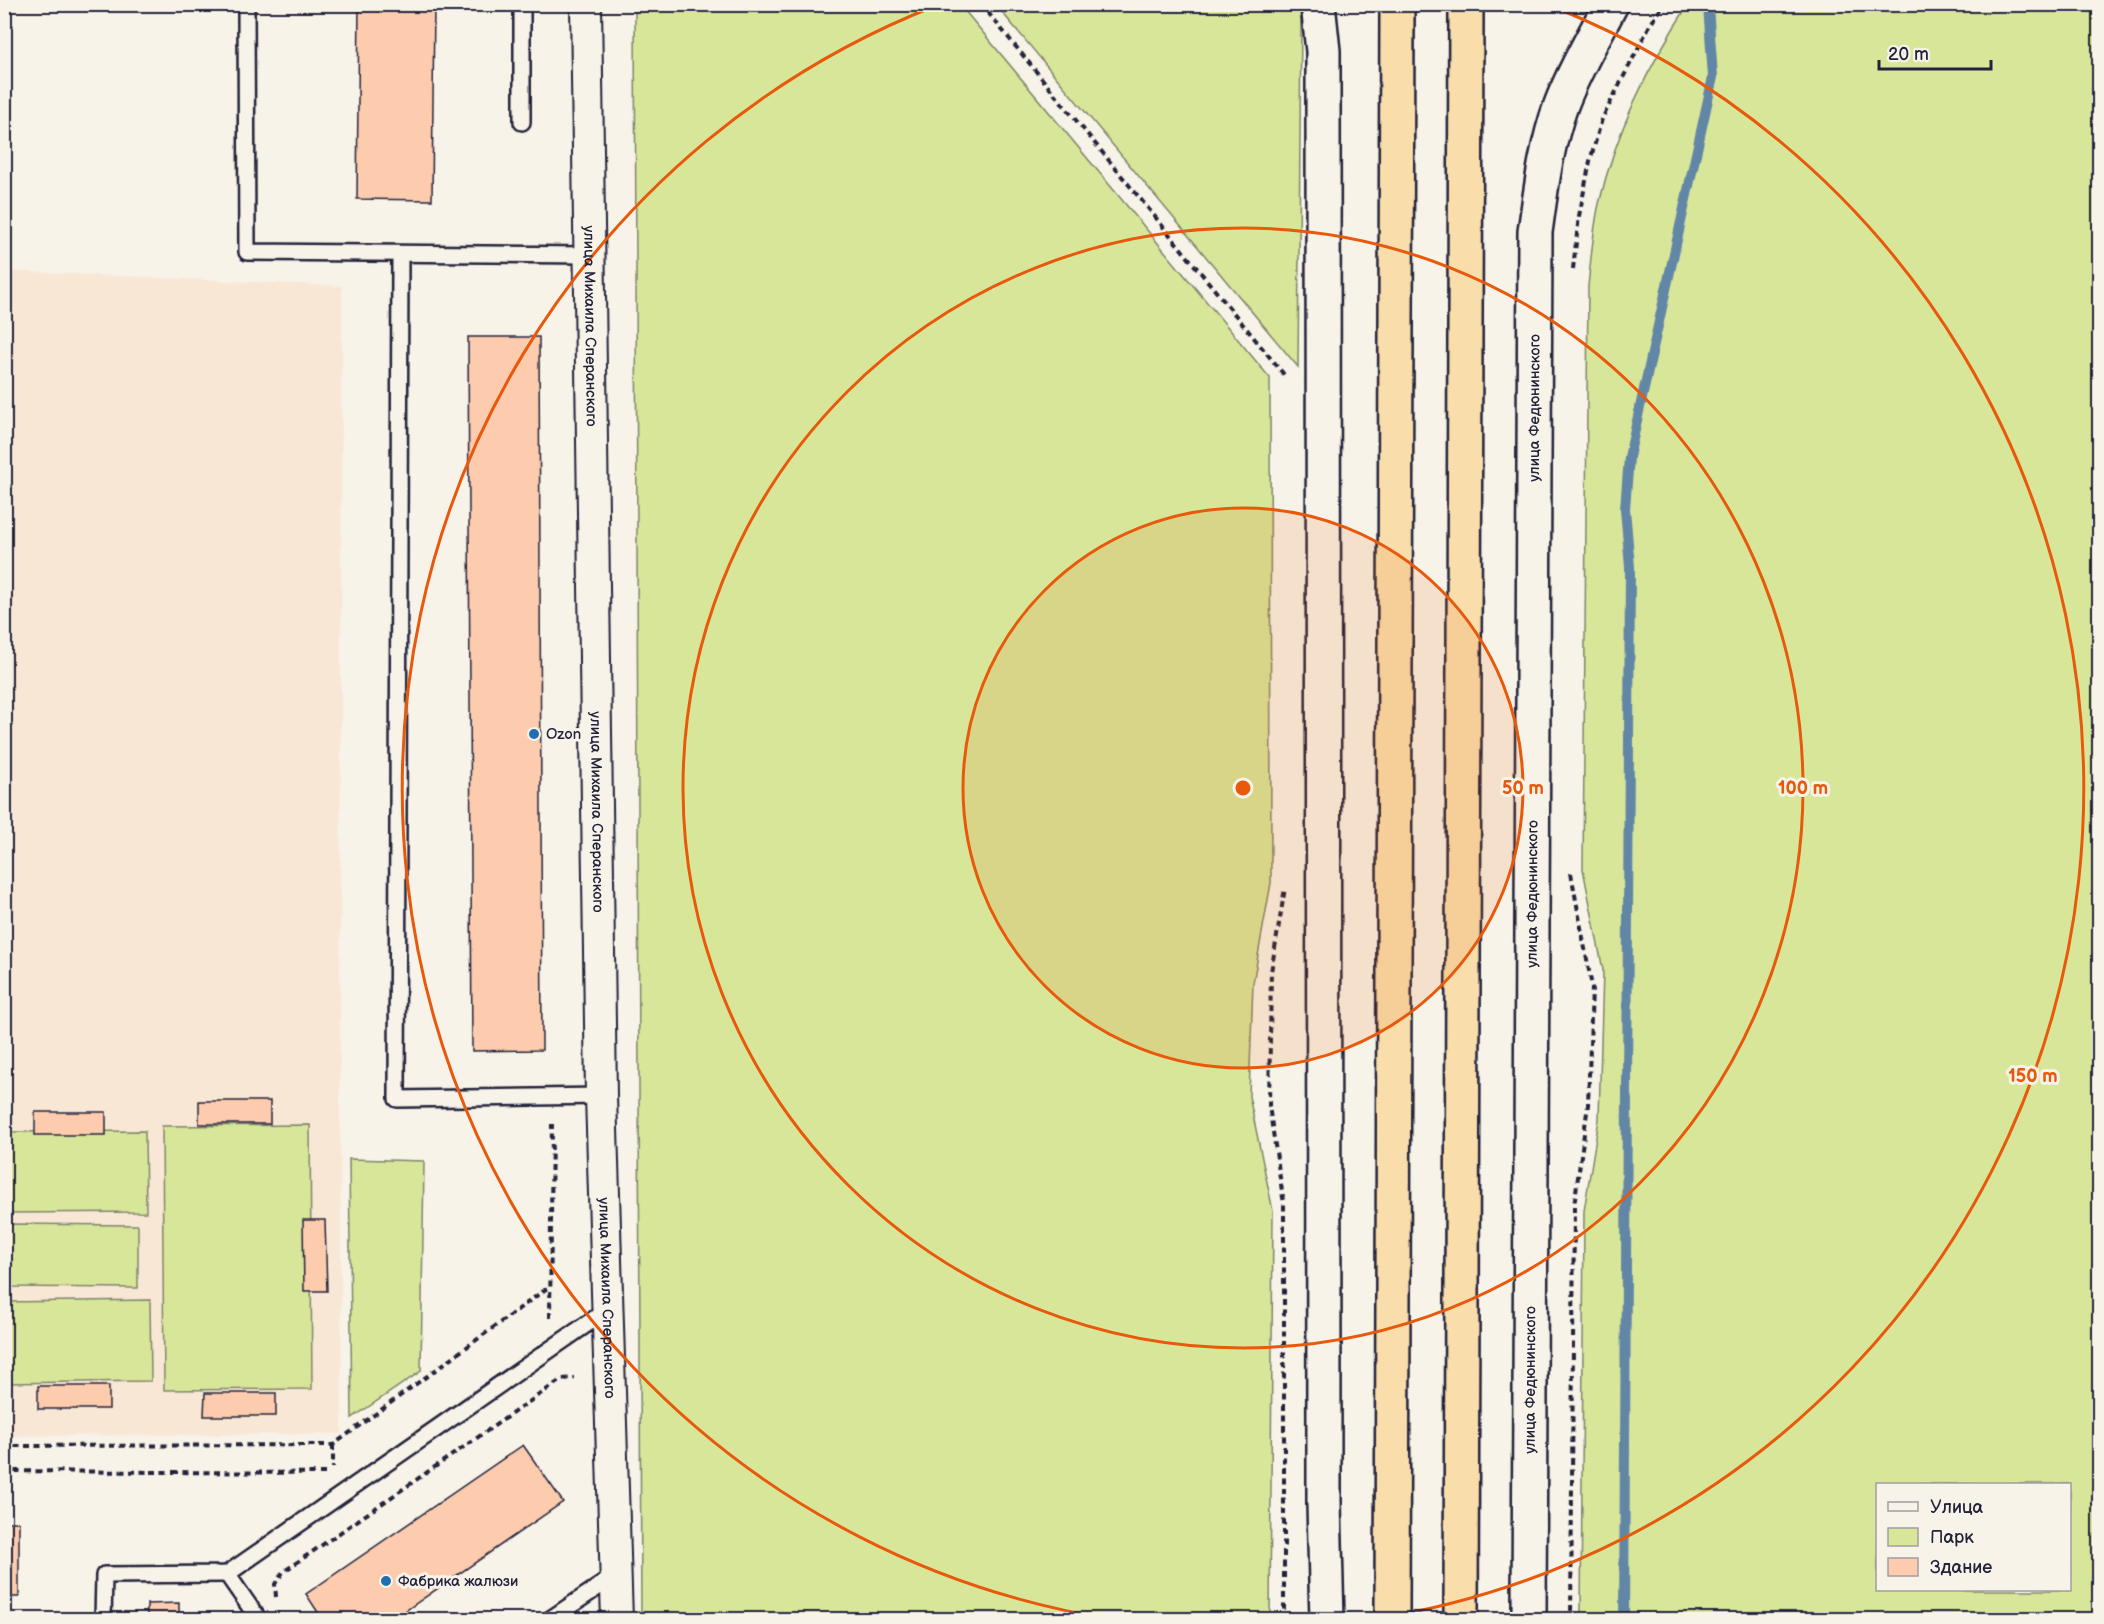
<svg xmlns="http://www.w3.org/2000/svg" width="2104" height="1624" font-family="'Balsamiq Sans',sans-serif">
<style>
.built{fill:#f9e7d6}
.green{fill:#d8e69a;stroke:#7d846a;stroke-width:1.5;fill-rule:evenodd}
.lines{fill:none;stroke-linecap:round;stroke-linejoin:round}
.stream{stroke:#6286a6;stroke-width:10}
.building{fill:#fdcbad;stroke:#22223b;stroke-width:1.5}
.lane-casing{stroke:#22223b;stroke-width:20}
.street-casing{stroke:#22223b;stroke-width:34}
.secondary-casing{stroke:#22223b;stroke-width:38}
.highway-casing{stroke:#22223b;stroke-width:38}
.path{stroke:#22223b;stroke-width:4;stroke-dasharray:6 4.5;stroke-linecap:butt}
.lane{stroke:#f7f3e8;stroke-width:15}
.street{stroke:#f7f3e8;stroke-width:30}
.secondary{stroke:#f7f3e8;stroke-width:33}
.highway{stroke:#f9deab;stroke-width:33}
.ring{fill:none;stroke:#e8590c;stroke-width:3}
.poi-dot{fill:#1f6fb2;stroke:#f7f3e8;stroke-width:2}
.labels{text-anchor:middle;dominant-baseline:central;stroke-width:6;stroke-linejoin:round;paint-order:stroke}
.street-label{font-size:15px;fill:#22223b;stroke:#f7f3e8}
.poi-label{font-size:15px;fill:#22223b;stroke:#f7f3e8;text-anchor:start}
.centre{fill:#e8590c;stroke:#f7f3e8;stroke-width:3}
.ring-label{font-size:18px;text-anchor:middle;font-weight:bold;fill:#e8590c;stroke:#f7f3e8;stroke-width:6;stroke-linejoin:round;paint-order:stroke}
</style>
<rect width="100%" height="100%" fill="#f7f3e8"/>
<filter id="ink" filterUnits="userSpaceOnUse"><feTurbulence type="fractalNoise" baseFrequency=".0167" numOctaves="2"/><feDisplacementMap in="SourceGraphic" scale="12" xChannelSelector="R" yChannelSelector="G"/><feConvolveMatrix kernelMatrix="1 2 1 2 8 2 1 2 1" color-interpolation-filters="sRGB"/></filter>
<g filter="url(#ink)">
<polygon class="built" points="5,271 342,286 340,1083 342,1434 5,1436"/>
<g class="green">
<polygon points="635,5 960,5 1270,378 1271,883 1253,983 1249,1096 1273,1211 1270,1619 641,1619"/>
<polygon points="996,5 1298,5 1301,19 1298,367"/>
<path d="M 1688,5 L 2099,5 L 2099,1619 L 1581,1619 L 1584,1211 L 1599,1119 L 1603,970 L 1583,869 L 1588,286 C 1591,259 1593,230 1599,204 C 1616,131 1648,67 1688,5 ZM 2070,1484 L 2070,1590 L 1878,1590 L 1878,1484 Z"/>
<polygon points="310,1125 312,1389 164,1390 162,1126"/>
<polygon points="145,1131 146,1212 5,1213 4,1132"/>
<polygon points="349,1159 424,1161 421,1371 352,1418"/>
<polygon points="5,1224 138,1225 138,1288 5,1287"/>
<polygon points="150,1300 151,1381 5,1383 5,1302"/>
</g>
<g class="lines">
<polyline class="stream" points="1624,1620 1630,567 1625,509 1629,457 1713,77 1708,5"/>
</g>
<g class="building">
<polygon points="359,4 434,4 432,200 357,199"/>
<polygon points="468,337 539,337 542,1050 472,1051"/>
<rect x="199" y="1101" width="71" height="23"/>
<rect x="35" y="1112" width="71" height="23"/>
<polygon points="303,1220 325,1220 327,1291 304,1291"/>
<rect x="38" y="1386" width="71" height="23"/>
<polygon points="205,1393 276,1393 276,1416 204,1416"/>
<polygon points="523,1445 563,1502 392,1620 323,1620 306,1594"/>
<rect x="4" y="1522" width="15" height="75"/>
<polygon points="179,1603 179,1620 147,1620 147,1604"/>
</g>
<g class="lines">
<g class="lane-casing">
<g id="lane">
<polyline points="246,4 247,252 591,255"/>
<polyline points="522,4 522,122"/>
<polyline points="400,254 397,1099 601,1096"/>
<polyline points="227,1574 259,1620"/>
<polyline points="103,1620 104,1575 227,1574 607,1310"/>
<polyline points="549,1620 616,1575"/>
</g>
</g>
<g class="street-casing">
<g id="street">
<path id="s1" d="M 586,4 L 601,1096 L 617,1620"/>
</g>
</g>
<g class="secondary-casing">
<g id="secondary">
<polyline points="1318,4 1323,51 1324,1504 1327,1620"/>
<path id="s2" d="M 1529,1620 L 1535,232 C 1541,189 1546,146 1561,105 C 1574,70 1594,37 1611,4"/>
</g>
</g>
<g class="highway-casing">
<g id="highway">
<polyline points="1392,1620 1397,4"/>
<polyline points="1461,1620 1466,4"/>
</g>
</g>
<g class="path">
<polyline points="981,4 1286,377"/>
<polyline points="1573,269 1579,216 1590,161 1602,119 1650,25 1664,4"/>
<polyline points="1571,873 1592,987 1588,1105 1574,1206 1571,1620"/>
<polyline points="550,1318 552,1124"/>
<polyline points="333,1445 333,1468"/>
<polyline points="4,1446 333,1445 550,1286"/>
<polyline points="4,1471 325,1473"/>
<polyline points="276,1597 275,1584 283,1572 562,1379 575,1378"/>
<polyline points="1284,1620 1284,1204 1269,1106 1271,972 1285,888"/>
</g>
<use href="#lane" class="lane"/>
<use href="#street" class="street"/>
<use href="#secondary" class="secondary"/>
<use href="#highway" class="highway"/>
</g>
</g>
<circle cx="1243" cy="788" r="280" fill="#e8590c" fill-opacity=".12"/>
<g class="ring">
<circle cx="1243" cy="788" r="280"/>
<circle cx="1243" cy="788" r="560"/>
<path d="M1111 1619A841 841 0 0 1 935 6M1551 6A841 841 0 0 1 1375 1619"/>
</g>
<g class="poi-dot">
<circle cx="534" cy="734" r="6"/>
<circle cx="386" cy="1581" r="6"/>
</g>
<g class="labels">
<g class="street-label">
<text stroke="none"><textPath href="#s1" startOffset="322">улица Михаила Сперанского</textPath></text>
<text stroke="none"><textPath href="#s2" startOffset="1212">улица Федюнинского</textPath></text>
<text stroke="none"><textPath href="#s1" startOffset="808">улица Михаила Сперанского</textPath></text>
<text stroke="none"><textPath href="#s2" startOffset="726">улица Федюнинского</textPath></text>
<text stroke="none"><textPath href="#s1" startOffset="1294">улица Михаила Сперанского</textPath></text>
<text stroke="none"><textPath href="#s2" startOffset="240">улица Федюнинского</textPath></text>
</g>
<g class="poi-label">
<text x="546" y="734">Ozon</text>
<text x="398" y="1581">Фабрика жалюзи</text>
</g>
</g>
<circle cx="1243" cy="788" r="9" class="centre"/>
<g class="ring-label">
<text x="1523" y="794">50 m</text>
<text x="1803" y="794">100 m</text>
<text x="2033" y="1082">150 m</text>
</g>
<rect width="2104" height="1624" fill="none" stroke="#f7f3e8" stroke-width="24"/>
<rect x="12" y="12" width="2080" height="1600" fill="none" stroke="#22223b" stroke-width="2" filter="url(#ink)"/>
<rect x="1876" y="1483" width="195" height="108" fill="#f7f3e8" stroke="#a29fa3" stroke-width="1.5"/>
<rect x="1888" y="1502" width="30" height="9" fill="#f7f3e8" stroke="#a29fa3" stroke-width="1.5"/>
<text x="1930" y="1513" font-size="18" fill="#22223b">Улица</text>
<rect x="1888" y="1528" width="30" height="18" fill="#d8e69a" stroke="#a29fa3" stroke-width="1.5"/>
<text x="1930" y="1543" font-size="18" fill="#22223b">Парк</text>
<rect x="1888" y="1558" width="30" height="18" fill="#fdcbad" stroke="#a29fa3" stroke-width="1.5"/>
<text x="1930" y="1573" font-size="18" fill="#22223b">Здание</text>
<path d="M1879 60v9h112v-9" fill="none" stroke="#22223b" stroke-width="3"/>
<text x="1888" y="60" font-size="18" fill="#22223b" stroke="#f7f3e8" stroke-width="4.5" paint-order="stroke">20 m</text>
</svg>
